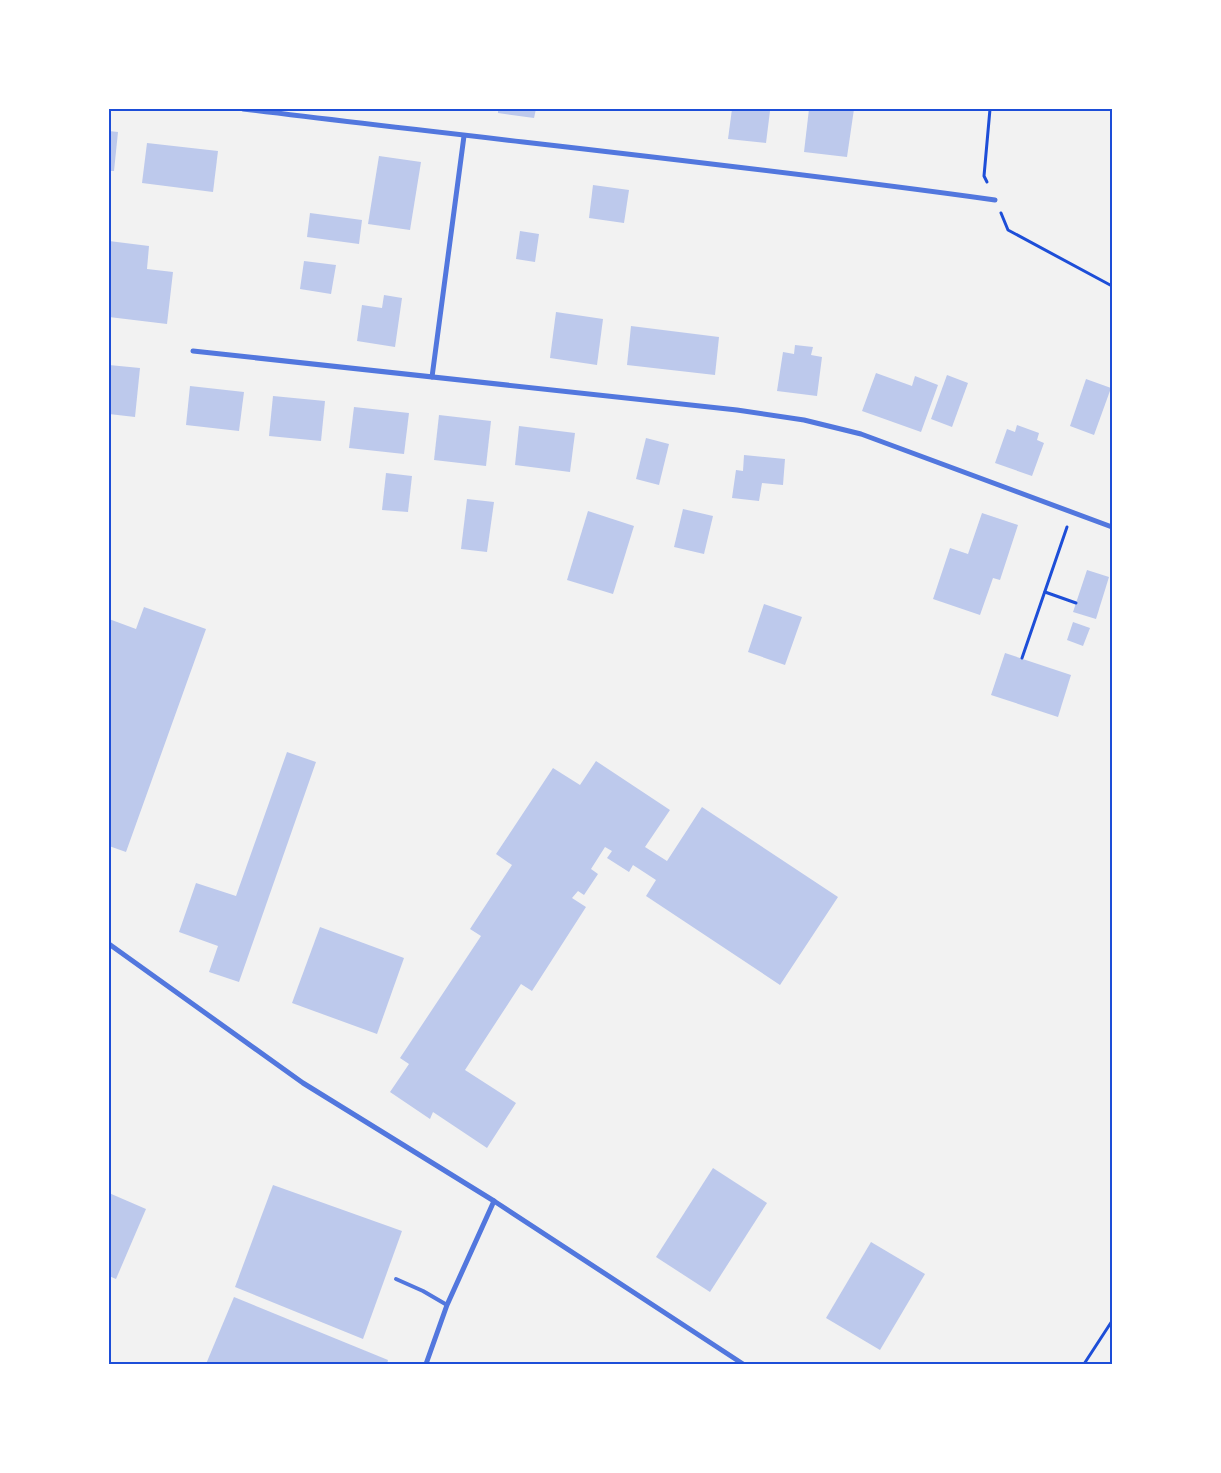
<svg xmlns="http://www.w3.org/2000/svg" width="1221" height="1473" font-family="Lora,serif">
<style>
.building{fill:#bdc9ec}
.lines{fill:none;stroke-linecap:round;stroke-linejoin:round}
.path{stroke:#1d4ed8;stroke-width:3}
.service{stroke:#5277de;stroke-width:4}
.minor{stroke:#5277de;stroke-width:5}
.neatline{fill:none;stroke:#1d4ed8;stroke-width:2}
</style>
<rect width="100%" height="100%" fill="#f2f2f2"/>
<g class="building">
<polygon points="498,109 536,109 534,118 498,113"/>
<polygon points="732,109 770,111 766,143 728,139"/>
<polygon points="809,109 854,109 847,157 804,152"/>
<polygon points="109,131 118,132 114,171 109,171"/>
<polygon points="147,143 218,151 213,192 142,183"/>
<polygon points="379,156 421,162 410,230 368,224"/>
<polygon points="593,185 629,190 624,223 589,218"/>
<polygon points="310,213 362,220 359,244 307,237"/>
<polygon points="520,231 539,234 535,262 516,259"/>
<polygon points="109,241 149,246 147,269 173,272 167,324 109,317"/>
<polygon points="304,261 336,265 331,294 300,289"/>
<polygon points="384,295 402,298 395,347 357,341 362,305 382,308"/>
<polygon points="556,312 603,319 597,365 550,358"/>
<polygon points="631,326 719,337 715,375 627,365"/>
<polygon points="795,345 813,347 811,355 822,357 817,396 777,391 783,352 794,354"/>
<polygon points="109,365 140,368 135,417 109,414"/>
<polygon points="876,373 912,386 915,376 938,385 921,432 862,411"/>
<polygon points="947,375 968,383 952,427 931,419"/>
<polygon points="1086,379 1111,388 1094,435 1070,426"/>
<polygon points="190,386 244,392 239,431 186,425"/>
<polygon points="273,396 325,401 321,441 269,436"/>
<polygon points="354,407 409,413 404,454 349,448"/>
<polygon points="439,415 491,421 486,466 434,460"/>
<polygon points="1017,425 1039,433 1037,440 1044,443 1032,476 995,463 1007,429 1015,432"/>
<polygon points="519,426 575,433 570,472 515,465"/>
<polygon points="646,438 669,444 659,485 636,479"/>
<polygon points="744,455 785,459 783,485 762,483 759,501 732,498 736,470 743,471"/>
<polygon points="386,473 412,476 408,512 382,510"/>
<polygon points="467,499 494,502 487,552 461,549"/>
<polygon points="683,509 713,516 704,554 674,547"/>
<polygon points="588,511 634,526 613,594 567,580"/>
<polygon points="982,513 1018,525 1000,580 993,578 980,615 933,599 950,548 968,554"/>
<polygon points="1087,570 1109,577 1096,619 1073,612"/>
<polygon points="764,604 802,617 785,665 748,652"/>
<polygon points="144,607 206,629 126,852 109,846 109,619 136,629"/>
<polygon points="1073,622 1090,628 1083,646 1067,640"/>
<polygon points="1005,653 1071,675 1058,717 991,695"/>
<polygon points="287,752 316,762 239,982 209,972 218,946 179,932 196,883 236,896"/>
<polygon points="596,761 670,810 645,847 667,861 702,807 838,897 780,985 646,896 656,880 633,865 629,872 607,858 612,851 605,847 591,869 598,874 584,895 578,891 572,898 586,907 532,991 521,984 465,1070 516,1103 487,1148 433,1112 430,1119 390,1092 409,1064 400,1058 481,936 470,929 512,865 496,854 553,768 580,785"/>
<polygon points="320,927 404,958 377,1034 292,1003"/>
<polygon points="713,1168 767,1203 710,1292 656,1257"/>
<polygon points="273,1185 402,1231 363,1339 235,1287"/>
<polygon points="109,1193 146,1209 116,1279 109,1276"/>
<polygon points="871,1242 925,1274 880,1350 826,1318"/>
<polygon points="234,1297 388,1360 387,1364 206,1364"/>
</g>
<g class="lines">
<g class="path">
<polyline points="987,182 984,176 990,109"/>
<polyline points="1001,213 1008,230 1112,286"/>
<polyline points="1045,592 1076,603"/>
<polyline points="1022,658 1067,527"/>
<polyline points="1084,1364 1112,1321"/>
</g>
<polyline class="service" points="396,1279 423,1291 447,1305"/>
<g class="minor">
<path d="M 243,109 C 494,140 745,165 995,200"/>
<polyline points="193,351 737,410 804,420 861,434 1112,527"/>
<polyline points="432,377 464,136"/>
<polyline points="109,944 303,1083 494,1201 743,1364"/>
<polyline points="426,1364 447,1305 494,1201"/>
</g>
</g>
<rect width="1221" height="1473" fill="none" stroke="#ffffff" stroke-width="220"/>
<rect x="110" y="110" width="1001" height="1253" class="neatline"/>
</svg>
